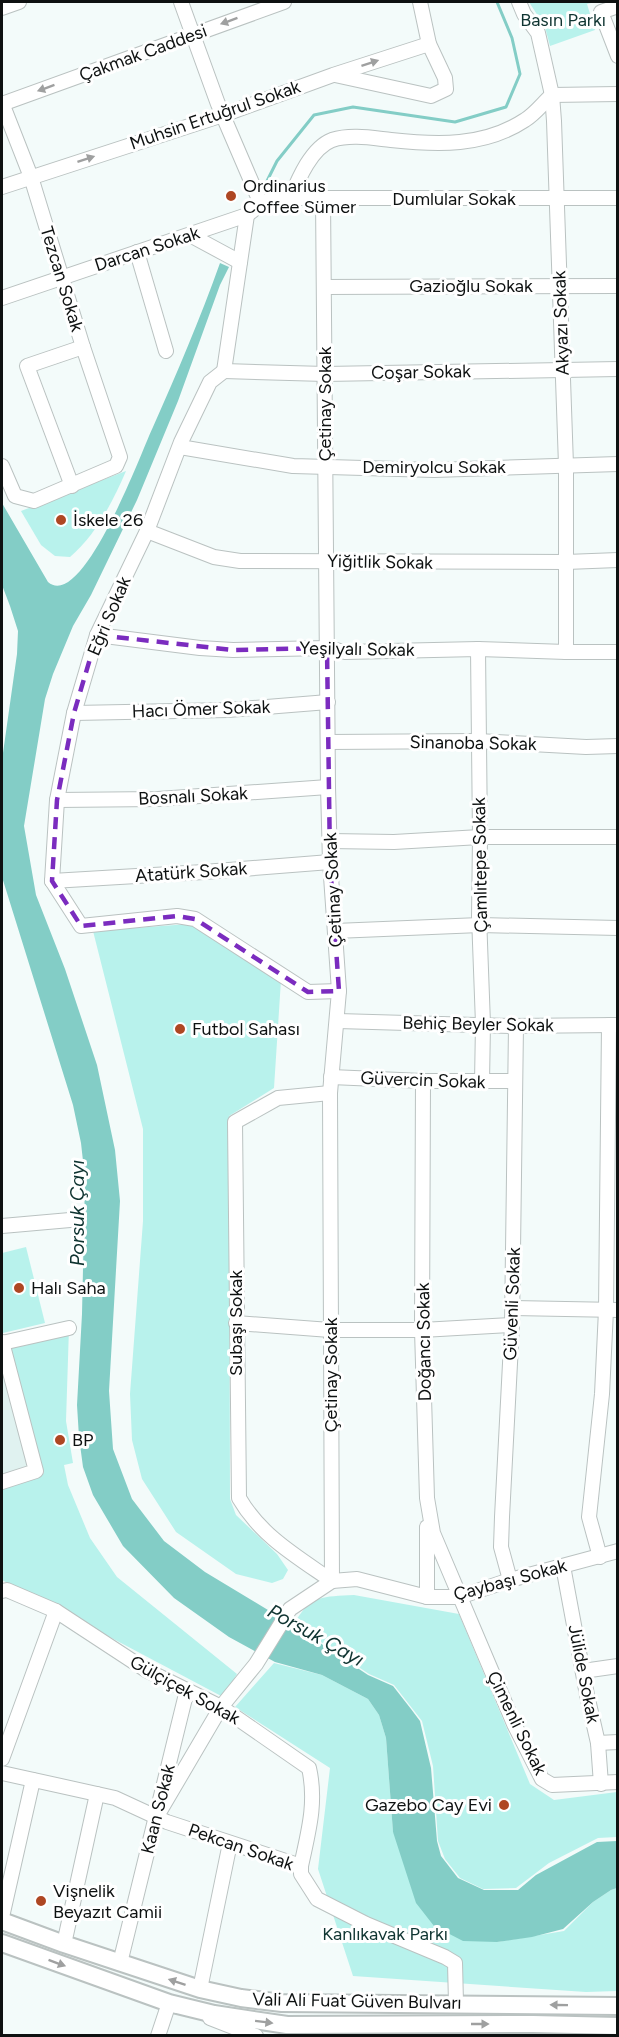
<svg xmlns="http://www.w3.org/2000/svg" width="619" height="2037" font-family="Figtree,sans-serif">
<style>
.built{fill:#e0f2f0}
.green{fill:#b8f2ec}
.water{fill:#83cdc6}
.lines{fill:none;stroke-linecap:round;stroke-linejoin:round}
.stream{stroke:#83cdc6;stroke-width:3}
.minor-casing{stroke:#bac2c1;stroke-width:16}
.major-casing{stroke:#bac2c1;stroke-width:20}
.minor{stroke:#fff;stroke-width:14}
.major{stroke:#fff;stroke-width:16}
.oneway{fill:#9fa0a0}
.marked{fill:none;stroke:#7b2cbf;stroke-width:4.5;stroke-dasharray:12 8;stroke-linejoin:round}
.poi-dot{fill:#ae4723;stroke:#fff;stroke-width:2}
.labels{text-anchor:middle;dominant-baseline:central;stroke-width:6;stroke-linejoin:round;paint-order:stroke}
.park-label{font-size:18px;fill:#103532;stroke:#fff}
.street-label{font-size:18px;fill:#0e1111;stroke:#fff}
.poi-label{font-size:18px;fill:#0e1111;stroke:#fff;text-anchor:start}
.water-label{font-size:20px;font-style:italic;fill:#0e3330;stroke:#fff}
</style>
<rect width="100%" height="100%" fill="#f3fbfa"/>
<polygon class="built" points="2,1346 36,1471 2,1482"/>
<g class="green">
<polygon points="529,2 595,2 587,4 595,30 550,46 545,27"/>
<path d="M 126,471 C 113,501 96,535 70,557 L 55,556 L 41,545 L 21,511 Z"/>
<polygon points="189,924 281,980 274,1088 229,1116 230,1499 236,1515 277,1554 288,1570 283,1579 272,1583 236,1574 176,1532 142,1479 132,1440 130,1394 143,1221 143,1129 93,931"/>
<polygon points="26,1247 45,1323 3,1333 2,1327 2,1253"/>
<polygon points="69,1328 66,1421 73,1463 64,1465 68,1485 90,1538 117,1577 237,1674 223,1697 2,1580 2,1487 44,1473 7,1342"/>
<path d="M 354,1595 L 459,1614 L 530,1784 L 554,1800 L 617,1792 L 617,1837 L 598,1838 L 549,1863 L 516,1888 L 483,1889 L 460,1878 L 445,1859 L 438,1841 L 433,1766 L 422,1721 L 394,1685 L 369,1674 L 294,1624 C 311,1594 323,1597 354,1595 Z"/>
<polygon points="274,1663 322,1675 368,1699 379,1715 386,1738 393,1832 497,1942 564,1931 593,1902 611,1890 617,1888 617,1991 586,1992 353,1976 318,1869 330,1768 235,1707"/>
</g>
<path class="water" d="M 220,263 L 229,267 L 220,285 L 178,401 L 137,500 L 91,595 L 73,626 L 53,674 L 45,699 L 24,826 L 36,895 L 65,969 L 97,1065 L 115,1150 L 120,1201 L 109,1391 L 113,1449 L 132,1499 L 164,1541 L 205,1572 L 296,1627 L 368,1675 L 393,1686 L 411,1709 L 420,1721 L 431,1768 L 437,1841 L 441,1856 L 458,1878 L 484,1890 L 518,1890 L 536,1875 L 597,1842 L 617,1841 L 617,1888 L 611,1890 L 593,1902 L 563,1929 L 532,1937 L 497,1942 L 463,1941 L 434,1926 L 416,1903 L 393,1832 L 386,1738 L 379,1715 L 368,1699 L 322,1675 L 275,1662 L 229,1637 L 174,1598 L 123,1546 L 93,1495 L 83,1467 L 79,1437 L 77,1405 L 82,1314 L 85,1179 L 81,1143 L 73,1105 L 2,877 L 2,760 L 17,654 L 18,631 L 10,606 L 2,585 L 2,503 L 48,582 C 83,612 142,450 153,427 C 177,373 200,319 220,263 Z"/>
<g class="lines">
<polyline class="stream" points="265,185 277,161 314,115 353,107 455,122 506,107 520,74 512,38 497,2"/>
<g class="minor-casing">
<g id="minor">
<polyline points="181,2 218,104 261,204"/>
<polyline points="519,2 524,14 538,33 552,95 554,121 566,465 566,652"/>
<polyline points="618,6 601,12 618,56"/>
<polyline points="2,8 19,2"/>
<polyline points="335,75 431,96 446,89 445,78 429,44 420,2"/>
<polyline points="552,95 618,94"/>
<polyline points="2,103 31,177 83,347 120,457 116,466 34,501 15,496 2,466"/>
<polyline points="2,104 284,2"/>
<polyline points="2,187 223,115 333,75 429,44"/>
<polyline points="323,198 328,787 330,862 339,991 330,1093 332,1581"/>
<path d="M 290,199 C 298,180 311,148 332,140 C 351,134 372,138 391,140 C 437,145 484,147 525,120 C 535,114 543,103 552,95"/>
<polyline points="190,235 240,262"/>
<polyline points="137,252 166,351"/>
<polyline points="324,287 618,286"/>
<polyline points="2,298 247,215 261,204 273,198 618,198"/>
<polyline points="224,371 325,374 618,369"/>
<polyline points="224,371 247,215"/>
<polyline points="180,447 293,466 434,470 618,464"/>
<polyline points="72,486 27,366 83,347"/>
<polyline points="147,531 214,557 240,561 566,562 618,560"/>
<polyline points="97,635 200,648 233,650 327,648 345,652 478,649 566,652 618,652"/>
<polyline points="478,649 480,837 479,916 483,1024 482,1082"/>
<polyline points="74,713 228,710 328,702"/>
<polyline points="328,742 478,741 586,747 618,746"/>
<polyline points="57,800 158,799 328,787"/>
<polyline points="330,841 394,842 480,837 618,837"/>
<polyline points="52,881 57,800 74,713 97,635 147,531 181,442 210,382 224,371"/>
<polyline points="52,881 81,926 177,916 195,919 308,992 339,991"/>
<polyline points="52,881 204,872 330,862"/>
<polyline points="335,931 480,925 618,928"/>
<polyline points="338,1021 511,1026 615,1025"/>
<polyline points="331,1077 423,1081 515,1081"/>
<polyline points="423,1081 422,1330 427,1498 433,1533 514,1724 542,1779 552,1785 618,1782"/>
<path d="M 330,1093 L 278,1098 L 235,1122 L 239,1498 C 261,1536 296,1556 332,1581"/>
<polyline points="2,1226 70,1220"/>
<polyline points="513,1308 618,1310"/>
<polyline points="236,1323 330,1330 422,1330 512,1325"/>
<polyline points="2,1342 36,1471 2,1482"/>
<polyline points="2,1343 69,1328"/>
<polyline points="600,1557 589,1517 602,1394 606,1310 609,1025"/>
<polyline points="563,1566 587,1695 598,1743 601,1784"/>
<polyline points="510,1580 501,1547 502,1517 512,1325 516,1026"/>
<path d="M 2,1591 L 7,1590 L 56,1611 L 146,1670 L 221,1707 L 309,1768 C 317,1803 308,1833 301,1866"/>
<polyline points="427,1597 427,1527"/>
<polyline points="583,1671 618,1666"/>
<polyline points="598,1743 618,1742"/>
<polyline points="2,1759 56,1611"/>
<polyline points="2,1773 115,1798 167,1822 301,1866 301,1874 317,1899 366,1924 445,1957 455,1963 456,2003"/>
<polyline points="157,1816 221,1707 256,1664 290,1609 332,1581 357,1579 427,1597 459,1597 510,1580 618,1551"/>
<polyline points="2,1917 33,1780"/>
<polyline points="64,1944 97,1794"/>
<polyline points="120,1963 187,1690"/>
<polyline points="200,1989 230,1843"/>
<polyline points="210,2018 256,2036"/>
<polyline points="158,2036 169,2003 177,2006"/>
</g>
</g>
<g class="major-casing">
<g id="major">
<polyline points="2,1921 64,1944 200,1989 241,1998 282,2003 618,2006"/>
<polyline points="2,1943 169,2003 214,2014 287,2025 533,2024 618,2026"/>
</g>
</g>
<use href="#minor" class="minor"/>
<use href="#major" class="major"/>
</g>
<defs><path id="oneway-solid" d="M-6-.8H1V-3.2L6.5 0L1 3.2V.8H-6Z" transform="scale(1.5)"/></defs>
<g class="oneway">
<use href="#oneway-solid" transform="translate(229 21) rotate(160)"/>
<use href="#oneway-solid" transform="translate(370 63) rotate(-18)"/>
<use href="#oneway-solid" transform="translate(46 88) rotate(160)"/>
<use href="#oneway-solid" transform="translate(86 159) rotate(-18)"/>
<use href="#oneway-solid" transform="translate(57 1963) rotate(20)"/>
<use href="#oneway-solid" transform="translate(177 1982) rotate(-162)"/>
<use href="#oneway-solid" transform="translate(559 2005) rotate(-179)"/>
<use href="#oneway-solid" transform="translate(264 2022) rotate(7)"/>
<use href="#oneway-solid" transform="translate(480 2024)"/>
</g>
<path class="marked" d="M 97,635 L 233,650 L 327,648 L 330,862 L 339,991 L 308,992 L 195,919 L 177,916 L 81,926 L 52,881 L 57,800 L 74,713 Z"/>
<g class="poi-dot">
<circle cx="231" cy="196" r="6"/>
<circle cx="61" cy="520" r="6"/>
<circle cx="180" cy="1029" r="6"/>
<circle cx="19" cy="1288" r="6"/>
<circle cx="60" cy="1440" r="6"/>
<circle cx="504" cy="1805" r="6"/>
<circle cx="41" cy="1901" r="6"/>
</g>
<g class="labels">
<g class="park-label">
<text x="563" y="20">Basın Parkı</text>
<text x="385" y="1934">Kanlıkavak Parkı</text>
</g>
<g class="street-label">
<text transform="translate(143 53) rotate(-20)">Çakmak Caddesi</text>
<text transform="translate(215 115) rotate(-19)">Muhsin Ertuğrul Sokak</text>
<text x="454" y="199">Dumlular Sokak</text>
<text transform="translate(147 249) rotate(-18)">Darcan Sokak</text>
<text transform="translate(62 279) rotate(73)">Tezcan Sokak</text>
<text x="471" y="286">Gazioğlu Sokak</text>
<text transform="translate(561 323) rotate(-92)">Akyazı Sokak</text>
<text transform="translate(421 372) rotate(-1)">Coşar Sokak</text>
<text transform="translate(325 404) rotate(-90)">Çetinay Sokak</text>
<text x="434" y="467">Demiryolcu Sokak</text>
<text transform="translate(380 562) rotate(1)">Yiğitlik Sokak</text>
<text transform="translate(109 616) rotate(-67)">Eğri Sokak</text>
<text transform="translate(357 649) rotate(1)">Yeşilyalı Sokak</text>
<text transform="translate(201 709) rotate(-2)">Hacı Ömer Sokak</text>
<text transform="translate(473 743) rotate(1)">Sinanoba Sokak</text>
<text transform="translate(193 796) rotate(-3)">Bosnalı Sokak</text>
<text transform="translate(480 865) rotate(-91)">Çamlıtepe Sokak</text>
<text transform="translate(191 872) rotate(-4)">Atatürk Sokak</text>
<text transform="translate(333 890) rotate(-93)">Çetinay Sokak</text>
<text transform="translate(478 1024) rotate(1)">Behiç Beyler Sokak</text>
<text transform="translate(423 1080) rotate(2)">Güvercin Sokak</text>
<text transform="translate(512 1304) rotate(-88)">Güvenli Sokak</text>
<text transform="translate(236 1323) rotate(-90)">Subaşı Sokak</text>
<text transform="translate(424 1342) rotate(-91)">Doğancı Sokak</text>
<text transform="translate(331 1375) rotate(-90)">Çetinay Sokak</text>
<text transform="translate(510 1580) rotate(-15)">Çaybaşı Sokak</text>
<text transform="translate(584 1674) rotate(79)">Jülide Sokak</text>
<text transform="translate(185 1690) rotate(29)">Gülçiçek Sokak</text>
<text transform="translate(517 1723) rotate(64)">Çimenli Sokak</text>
<text transform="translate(158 1809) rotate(-76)">Kaan Sokak</text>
<text transform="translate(241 1847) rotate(19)">Pekcan Sokak</text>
<text transform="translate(357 2001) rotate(1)">Vali Ali Fuat Güven Bulvarı</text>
</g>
<g class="poi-label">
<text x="243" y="186">Ordinarius<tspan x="243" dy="21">Coffee Sümer</tspan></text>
<text x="73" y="520">İskele 26</text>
<text x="192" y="1029">Futbol Sahası</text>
<text x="31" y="1288">Halı Saha</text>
<text x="72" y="1440">BP</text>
<text x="492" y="1805" text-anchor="end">Gazebo Cay Evi</text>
<text x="53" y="1891">Vişnelik<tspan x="53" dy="21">Beyazıt Camii</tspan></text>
</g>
<g class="water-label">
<text transform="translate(77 1213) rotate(-90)">Porsuk Çayı</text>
<text transform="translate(316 1635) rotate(29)">Porsuk Çayı</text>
</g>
</g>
<rect width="619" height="2037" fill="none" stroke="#0e1111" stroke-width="6"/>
</svg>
